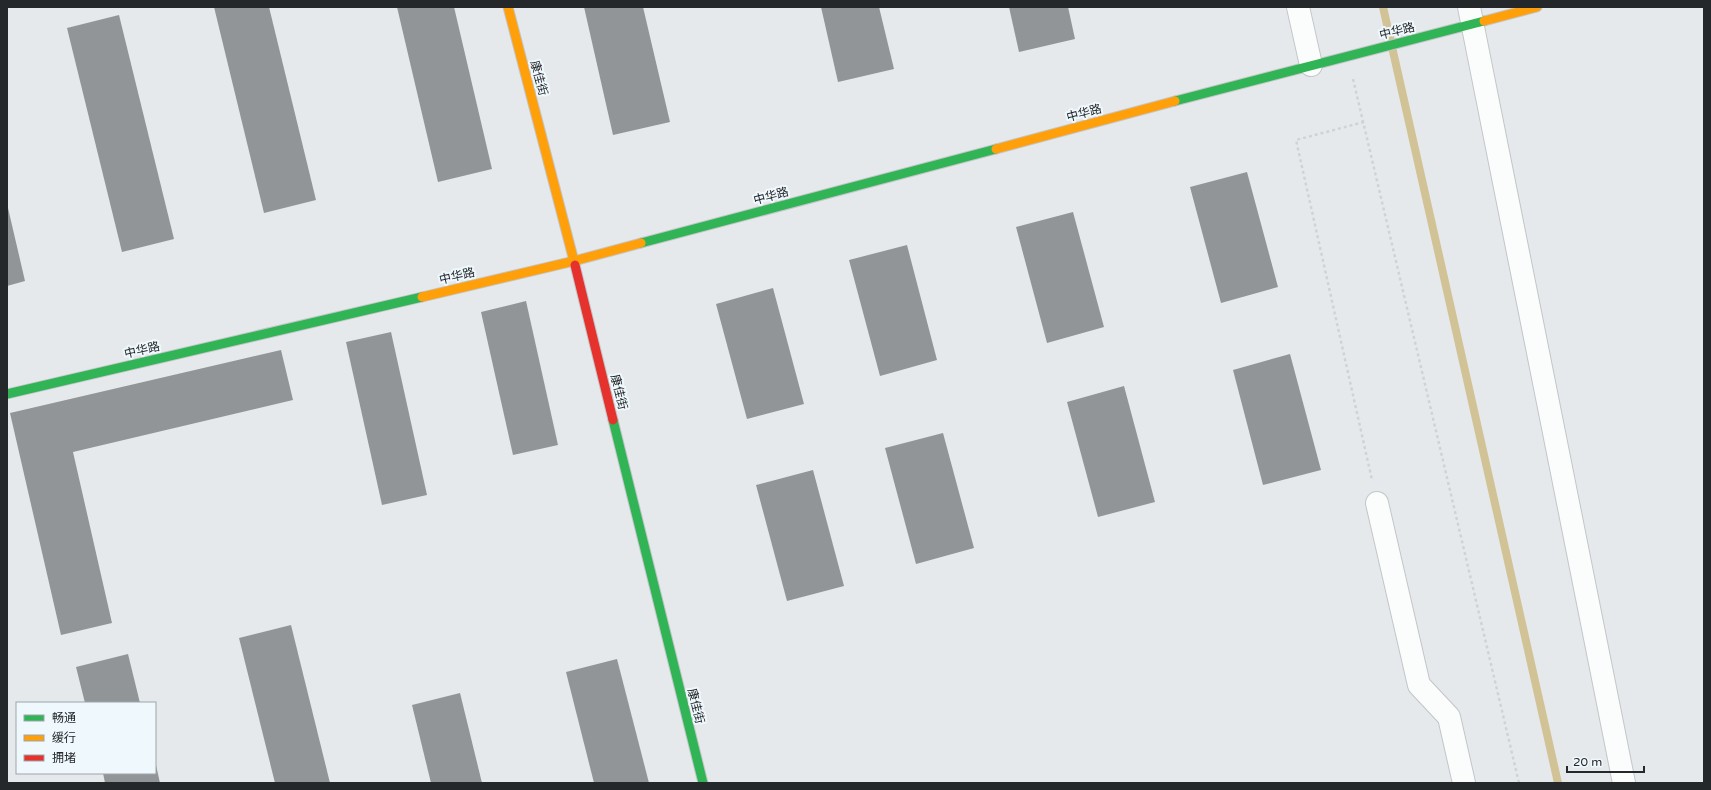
<svg xmlns="http://www.w3.org/2000/svg" width="1711" height="790" font-family="'Varela Round','Noto Sans SC',sans-serif">
<style>
.lines{fill:none;stroke-linecap:round;stroke-linejoin:round}
.stream{stroke:#d2c397;stroke-width:8}
.building{fill:#929597}
.street-casing{stroke:#c3c6c8;stroke-width:24}
.fast-casing{stroke:#c3c6c8;stroke-width:11}
.slow-casing{stroke:#c3c6c8;stroke-width:11}
.jam-casing{stroke:#c3c6c8;stroke-width:11}
.path{stroke:#d1d2d3;stroke-width:2.5;stroke-dasharray:3 3;stroke-linecap:butt}
.street{stroke:#fbfcfc;stroke-width:22}
.fast{stroke:#30b455;stroke-width:9}
.slow{stroke:#ff9f0a;stroke-width:9}
.jam{stroke:#e5322d;stroke-width:9}
.labels{text-anchor:middle;dominant-baseline:central;stroke-width:4;stroke-linejoin:round;paint-order:stroke}
.street-label{font-size:12px;fill:#25282a;stroke:#eff8fd}
</style>
<rect width="100%" height="100%" fill="#e6e9ec"/>
<g class="lines">
<polyline class="stream" points="1383,7 1558,783"/>
</g>
<g class="building">
<polygon points="214,7 269,7 316,200 264,213"/>
<polygon points="397,7 454,7 492,169 438,182"/>
<polygon points="584,7 643,7 670,122 613,135"/>
<polygon points="821,7 879,7 894,69 838,82"/>
<polygon points="1009,7 1068,7 1075,39 1019,52"/>
<polygon points="119,15 174,239 122,252 67,28"/>
<polygon points="1247,172 1278,287 1221,303 1190,187"/>
<polygon points="8,208 25,281 7,286 7,209"/>
<polygon points="1073,212 1104,327 1047,343 1016,227"/>
<polygon points="907,245 937,360 880,376 849,260"/>
<polygon points="773,288 804,404 747,419 716,304"/>
<polygon points="526,301 558,445 513,455 481,312"/>
<polygon points="391,332 427,495 382,505 346,342"/>
<polygon points="281,350 293,400 73,452 112,623 61,635 10,413"/>
<polygon points="1290,354 1321,470 1263,485 1233,370"/>
<polygon points="1124,386 1155,502 1098,517 1067,402"/>
<polygon points="943,433 974,548 916,564 885,448"/>
<polygon points="813,470 844,586 787,601 756,485"/>
<polygon points="291,625 330,783 275,783 239,638"/>
<polygon points="128,654 140,703 85,703 76,667"/>
<polygon points="617,659 649,783 594,783 566,672"/>
<polygon points="460,693 482,783 431,783 412,705"/>
<polygon points="156,765 160,783 105,783 103,773 155,773"/>
</g>
<g class="lines">
<g class="street-casing">
<g id="street">
<polyline points="1298,7 1311,65"/>
<polyline points="1469,7 1624,783"/>
<polyline points="1377,503 1419,685 1449,717 1464,783"/>
</g>
</g>
<g class="fast-casing">
<g id="fast">
<polyline points="1175,101 1484,21"/>
<polyline points="641,243 996,149"/>
<polyline points="7,394 422,297"/>
<polyline points="613,420 703,783"/>
</g>
</g>
<g class="slow-casing">
<g id="slow">
<polyline points="508,7 575,265"/>
<polyline points="1484,21 1537,7"/>
<polyline points="996,149 1175,101"/>
<polyline points="422,297 574,261 641,243"/>
</g>
</g>
<g class="jam-casing">
<polyline id="jam" points="575,265 613,420"/>
</g>
<g class="path">
<polyline points="1353,79 1519,783"/>
<polyline points="1364,122 1296,140 1372,480"/>
</g>
<use href="#street" class="street"/>
<use href="#fast" class="fast"/>
<use href="#slow" class="slow"/>
<use href="#jam" class="jam"/>
</g>
<g class="labels">
<g class="street-label">
<text transform="translate(1397 31) rotate(-14)">中华路</text>
<text transform="translate(539 78) rotate(75)">康佳街</text>
<text transform="translate(1084 113) rotate(-15)">中华路</text>
<text transform="translate(771 196) rotate(-15)">中华路</text>
<text transform="translate(457 276) rotate(-13)">中华路</text>
<text transform="translate(142 350) rotate(-13)">中华路</text>
<text transform="translate(619 392) rotate(76)">康佳街</text>
<text transform="translate(696 706) rotate(76)">康佳街</text>
</g>
</g>
<rect width="1711" height="790" fill="none" stroke="#25282a" stroke-width="16"/>
<rect x="16" y="702" width="140" height="72" fill="#eff8fd" stroke="#9ea5a9"/>
<rect x="24" y="715" width="20" height="6" fill="#30b455" stroke="#9ea5a9"/>
<text x="52" y="722" font-size="12" fill="#25282a">畅通</text>
<rect x="24" y="735" width="20" height="6" fill="#ff9f0a" stroke="#9ea5a9"/>
<text x="52" y="742" font-size="12" fill="#25282a">缓行</text>
<rect x="24" y="755" width="20" height="6" fill="#e5322d" stroke="#9ea5a9"/>
<text x="52" y="762" font-size="12" fill="#25282a">拥堵</text>
<path d="M1567 766v6h77v-6" fill="none" stroke="#25282a" stroke-width="2"/>
<text x="1573" y="766" font-size="12" fill="#25282a" stroke="#eff8fd" stroke-width="3" paint-order="stroke">20 m</text>
</svg>
